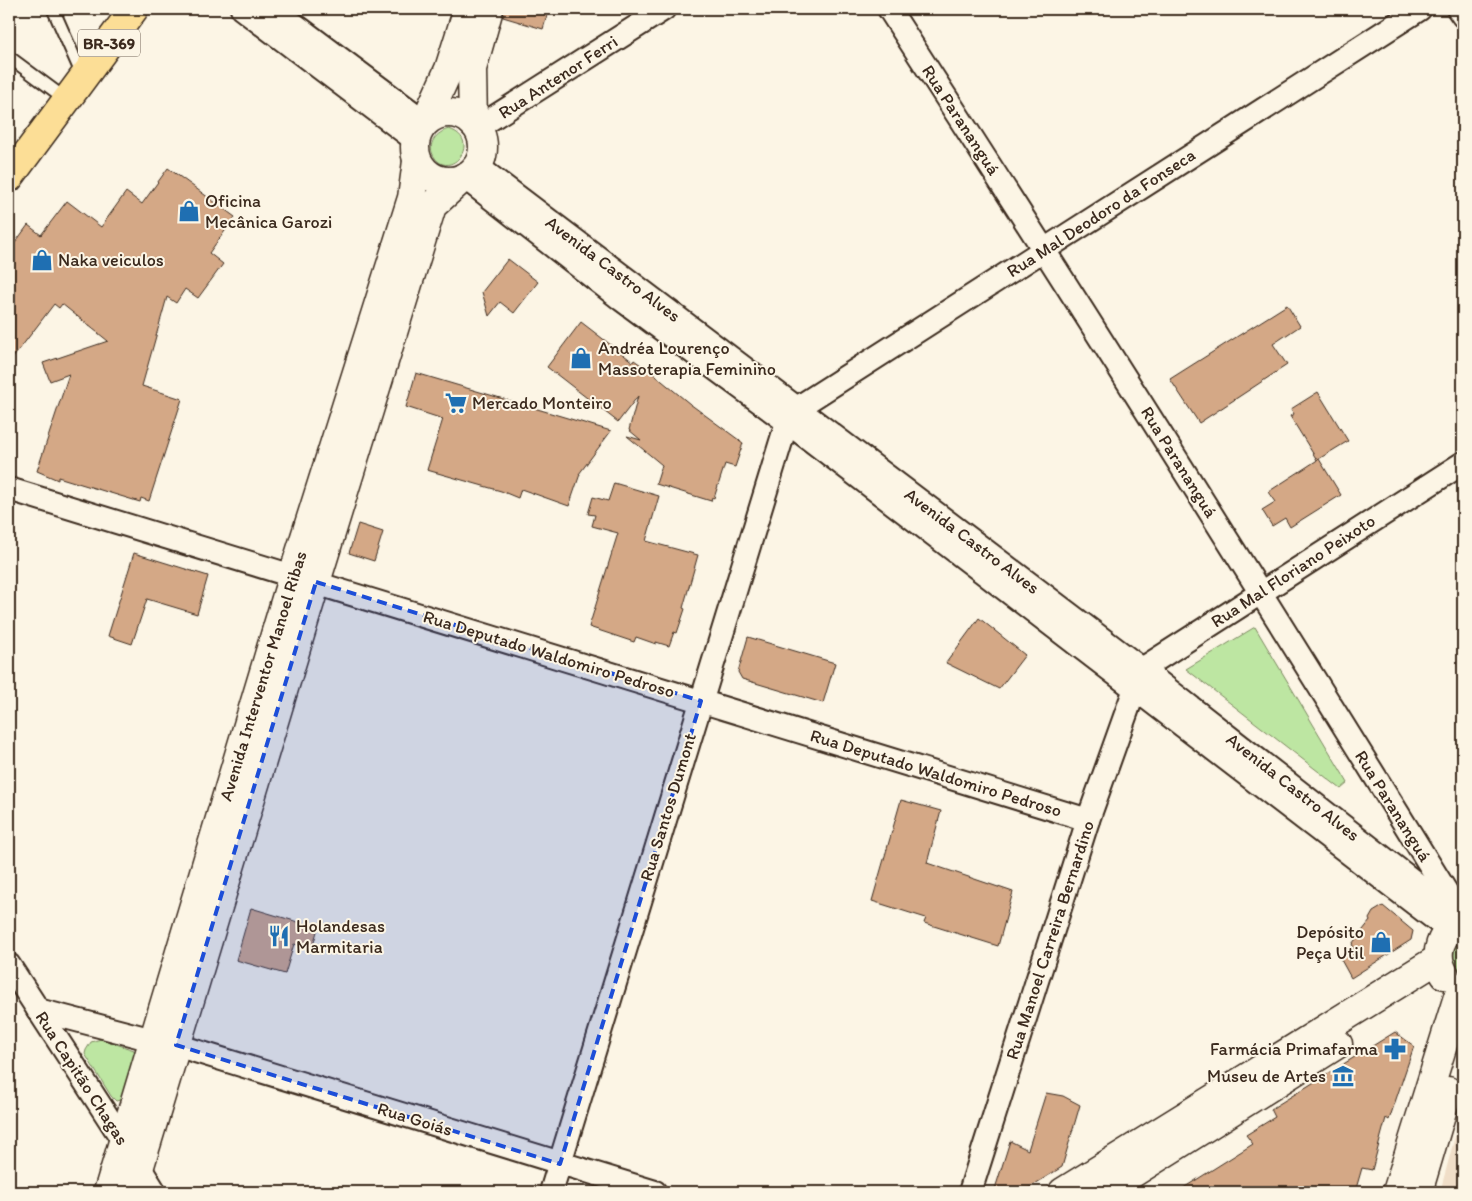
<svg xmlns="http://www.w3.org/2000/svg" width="1472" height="1201" font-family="Itim,sans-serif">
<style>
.built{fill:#f0dec8}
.green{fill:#bde6a2;stroke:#7c8860}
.building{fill:#d4a886;stroke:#3b2a1e}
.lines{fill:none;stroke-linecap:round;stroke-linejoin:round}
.lane-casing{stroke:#3b2a1e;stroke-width:15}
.street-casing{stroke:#3b2a1e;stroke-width:26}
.secondary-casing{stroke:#3b2a1e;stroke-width:31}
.primary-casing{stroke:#3b2a1e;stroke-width:31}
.lane{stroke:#fcf5e5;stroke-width:11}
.street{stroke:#fcf5e5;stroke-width:22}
.secondary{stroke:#fcf5e5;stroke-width:28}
.primary{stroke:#fcde96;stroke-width:28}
.marked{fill:#1d4ed8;fill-opacity:0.2;stroke:#1d4ed8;stroke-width:4;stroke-dasharray:10 6;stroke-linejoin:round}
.labels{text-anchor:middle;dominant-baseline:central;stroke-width:4;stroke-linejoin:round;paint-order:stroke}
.shield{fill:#fcf5e5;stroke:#75675a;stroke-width:1}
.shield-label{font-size:16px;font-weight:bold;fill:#3b2a1e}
.street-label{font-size:18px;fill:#3b2a1e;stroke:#fcf5e5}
.poi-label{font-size:18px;fill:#3b2a1e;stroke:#fcf5e5;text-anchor:start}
</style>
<rect width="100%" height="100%" fill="#fcf5e5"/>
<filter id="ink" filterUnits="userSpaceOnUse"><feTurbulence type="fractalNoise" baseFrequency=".02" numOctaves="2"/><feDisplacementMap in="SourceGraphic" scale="10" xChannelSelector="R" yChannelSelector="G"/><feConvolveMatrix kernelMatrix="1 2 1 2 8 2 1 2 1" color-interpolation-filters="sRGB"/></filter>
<g filter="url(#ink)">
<polygon class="built" points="1463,1107 1463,1192 1440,1192"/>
<g class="green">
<path d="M 449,129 C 483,140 451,180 435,158 C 425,144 437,132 449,129 Z"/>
<polygon points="1255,627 1348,783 1341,789 1186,669"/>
<path d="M 1463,934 L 1463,975 C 1450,963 1452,947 1463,934 Z"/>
<polygon points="101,1039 134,1050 135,1055 123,1097 120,1100 116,1101 111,1096 85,1054 86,1050 91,1042"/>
</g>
<g class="building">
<polygon points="504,9 549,9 543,29 503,17"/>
<polygon points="168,168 235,217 209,253 223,264 198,298 185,289 176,303 167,297 142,386 182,399 149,501 141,498 140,502 58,477 58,480 37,471 69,374 50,381 43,363 108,341 62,304 59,308 54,304 9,363 9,251 28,225 41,235 67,201 101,227 126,192 142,204"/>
<polygon points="508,259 538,282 514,313 500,302 489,316 482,292"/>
<polygon points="1287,305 1300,326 1273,344 1287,365 1199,423 1170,379"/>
<polygon points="581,322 633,362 634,360 651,372 690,404 743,443 735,467 725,464 714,498 712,497 711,501 656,484 662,465 627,436 641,440 629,430 638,396 618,422 547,367"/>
<polygon points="416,373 507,400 611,431 579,474 580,474 569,506 521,489 518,498 501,491 427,470 443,419 406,407"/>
<polygon points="1318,392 1348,441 1317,460 1290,416 1294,414 1291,409"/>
<polygon points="1319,459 1341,495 1290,527 1285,518 1272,526 1262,510 1275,502 1268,492"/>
<polygon points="614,483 659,496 646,541 698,555 683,608 685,609 677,633 674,632 669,646 656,642 656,644 636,637 634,642 589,627 618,533 592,526 595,515 588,514 593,497 608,501"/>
<polygon points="358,524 383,532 374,561 349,553"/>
<polygon points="134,553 208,576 197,614 147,599 132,644 108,636"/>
<polygon points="979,618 1025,655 999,689 946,663"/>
<polygon points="748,637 835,663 823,703 742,679 738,672"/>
<polygon points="901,800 941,811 927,863 1013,892 998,946 924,923 926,918 872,901"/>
<polygon points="1383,906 1413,931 1411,940 1351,978 1340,958 1354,948 1352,944 1370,921 1369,919 1373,912"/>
<polygon points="251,908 318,928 312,949 294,944 285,974 236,960"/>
<polygon points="1395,1032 1414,1046 1389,1120 1386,1118 1372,1170 1362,1168 1355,1192 1177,1192 1253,1144 1246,1135 1275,1117 1271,1109"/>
<polygon points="1046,1093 1063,1096 1080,1105 1062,1167 1022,1192 994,1192 1010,1141 1028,1150"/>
</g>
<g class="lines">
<g class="lane-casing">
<g id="lane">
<polyline points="53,9 83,77"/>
<polyline points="9,57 67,100"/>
</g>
</g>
<g class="street-casing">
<g id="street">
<polyline points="242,9 415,140"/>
<polyline points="274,9 425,122"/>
<path d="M 889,9 C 1082,307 1271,607 1457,909"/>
<polyline points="1458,9 1463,16"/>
<polyline points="477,128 664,9"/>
<polyline points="477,166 1142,669 1463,920"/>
<polyline points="464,177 622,300 787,422 1449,930"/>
<polyline points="9,489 1088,820"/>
<polyline points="9,965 124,1142 155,1192"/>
<polyline points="38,1010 153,1040"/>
<polyline points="176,1045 655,1192"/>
<polyline points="551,1192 787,422 797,408 1420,9"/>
<polyline points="970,1192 1088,820 1142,669 1463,463"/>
</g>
</g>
<g class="secondary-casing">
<g id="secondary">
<circle cx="449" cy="147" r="34"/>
<polyline points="425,122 449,69 468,9"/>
<polyline points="473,123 472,69 489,9"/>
<path d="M 1445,975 C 1432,954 1440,931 1463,923"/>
<polyline points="108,1192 293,575 412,198 417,161"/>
<polyline points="132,1192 316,582 432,206 464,177"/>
<polyline points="1063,1192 1438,959"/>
<polyline points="1103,1192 1338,1044"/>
<polyline points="1397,1192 1461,987"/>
<polyline points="1418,1192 1448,1091"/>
</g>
</g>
<g class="primary-casing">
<polyline id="primary" points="9,178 134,9"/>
</g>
<use href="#lane" class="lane"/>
<use href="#street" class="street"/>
<use href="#secondary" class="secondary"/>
<use href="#primary" class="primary"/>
</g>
</g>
<path class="marked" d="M 316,582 L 701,701 L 560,1164 L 176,1045 Z"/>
<defs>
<g id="shop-bare" transform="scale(1.725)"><path d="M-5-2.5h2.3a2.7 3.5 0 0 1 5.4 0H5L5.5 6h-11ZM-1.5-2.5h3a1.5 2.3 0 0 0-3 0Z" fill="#1f6fb2" stroke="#fcf5e5" stroke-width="2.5" paint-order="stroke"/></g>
<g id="supermarket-bare" transform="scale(1.725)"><path d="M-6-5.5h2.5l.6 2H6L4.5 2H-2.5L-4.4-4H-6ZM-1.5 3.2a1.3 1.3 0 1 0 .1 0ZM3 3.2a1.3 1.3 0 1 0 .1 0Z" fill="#1f6fb2" stroke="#fcf5e5" stroke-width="2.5" paint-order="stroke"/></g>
<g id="restaurant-bare" transform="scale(1.725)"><path d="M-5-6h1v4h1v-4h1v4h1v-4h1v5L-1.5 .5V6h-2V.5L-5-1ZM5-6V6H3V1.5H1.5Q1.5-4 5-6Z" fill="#1f6fb2" stroke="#fcf5e5" stroke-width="2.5" paint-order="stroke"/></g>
<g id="pharmacy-bare" transform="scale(1.725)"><path d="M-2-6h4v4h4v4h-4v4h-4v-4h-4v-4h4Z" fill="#1f6fb2" stroke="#fcf5e5" stroke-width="2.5" paint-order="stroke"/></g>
<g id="museum-bare" transform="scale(1.725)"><path d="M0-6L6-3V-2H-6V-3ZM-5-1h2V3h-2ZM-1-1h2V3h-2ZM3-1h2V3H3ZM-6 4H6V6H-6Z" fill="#1f6fb2" stroke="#fcf5e5" stroke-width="2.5" paint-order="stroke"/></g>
</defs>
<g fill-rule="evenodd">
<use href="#shop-bare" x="189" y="211"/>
<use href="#shop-bare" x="42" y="260"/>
<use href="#shop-bare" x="581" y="358"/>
<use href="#supermarket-bare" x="456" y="403"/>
<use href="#restaurant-bare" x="279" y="936"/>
<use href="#shop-bare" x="1381" y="942"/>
<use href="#pharmacy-bare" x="1395" y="1049"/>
<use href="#museum-bare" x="1343" y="1076"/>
</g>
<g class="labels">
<rect class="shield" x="78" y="29.5" width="62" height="27" rx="4"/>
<g class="shield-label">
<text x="109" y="43">BR-369</text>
</g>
<g class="street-label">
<text transform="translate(558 77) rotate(-33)">Rua Antenor Ferri</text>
<text transform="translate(961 120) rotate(57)">Rua Parananguá</text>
<text transform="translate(1101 213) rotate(-33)">Rua Mal Deodoro da Fonseca</text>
<text transform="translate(613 269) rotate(37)">Avenida Castro Alves</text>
<text transform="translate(1179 462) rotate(58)">Rua Parananguá</text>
<text transform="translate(972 541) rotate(37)">Avenida Castro Alves</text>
<text transform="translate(1293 571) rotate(-33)">Rua Mal Floriano Peixoto</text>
<text transform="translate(549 654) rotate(17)">Rua Deputado Waldomiro Pedroso</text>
<text transform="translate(263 676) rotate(-73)">Avenida Interventor Manoel Ribas</text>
<text transform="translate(936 773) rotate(17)">Rua Deputado Waldomiro Pedroso</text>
<text transform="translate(1293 787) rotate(38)">Avenida Castro Alves</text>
<text transform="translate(1393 806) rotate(58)">Rua Parananguá</text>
<text transform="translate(668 807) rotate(-73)">Rua Santos Dumont</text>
<text transform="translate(1050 940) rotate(-72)">Rua Manoel Carreira Bernardino</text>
<text transform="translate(82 1078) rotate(57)">Rua Capitão Chagas</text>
<text transform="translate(415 1119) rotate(17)">Rua Goiás</text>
</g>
<g class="poi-label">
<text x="205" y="201">Oficina<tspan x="205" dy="21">Mecânica Garozi</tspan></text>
<text x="58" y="260">Naka veiculos</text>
<text x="598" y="348">Andréa Lourenço<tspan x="598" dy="21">Massoterapia Feminino</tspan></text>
<text x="472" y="403">Mercado Monteiro</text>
<text x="296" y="926">Holandesas<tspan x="296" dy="21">Marmitaria</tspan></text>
<text x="1364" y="932" text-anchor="end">Depósito<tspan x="1364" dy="21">Peça Util</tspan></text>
<text x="1378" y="1049" text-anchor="end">Farmácia Primafarma</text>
<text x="1326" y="1076" text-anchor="end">Museu de Artes</text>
</g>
</g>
<rect width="1472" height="1201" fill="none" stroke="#fcf5e5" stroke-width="30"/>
<rect x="15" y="15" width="1442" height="1171" fill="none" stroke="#3b2a1e" stroke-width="2" filter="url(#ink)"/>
</svg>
